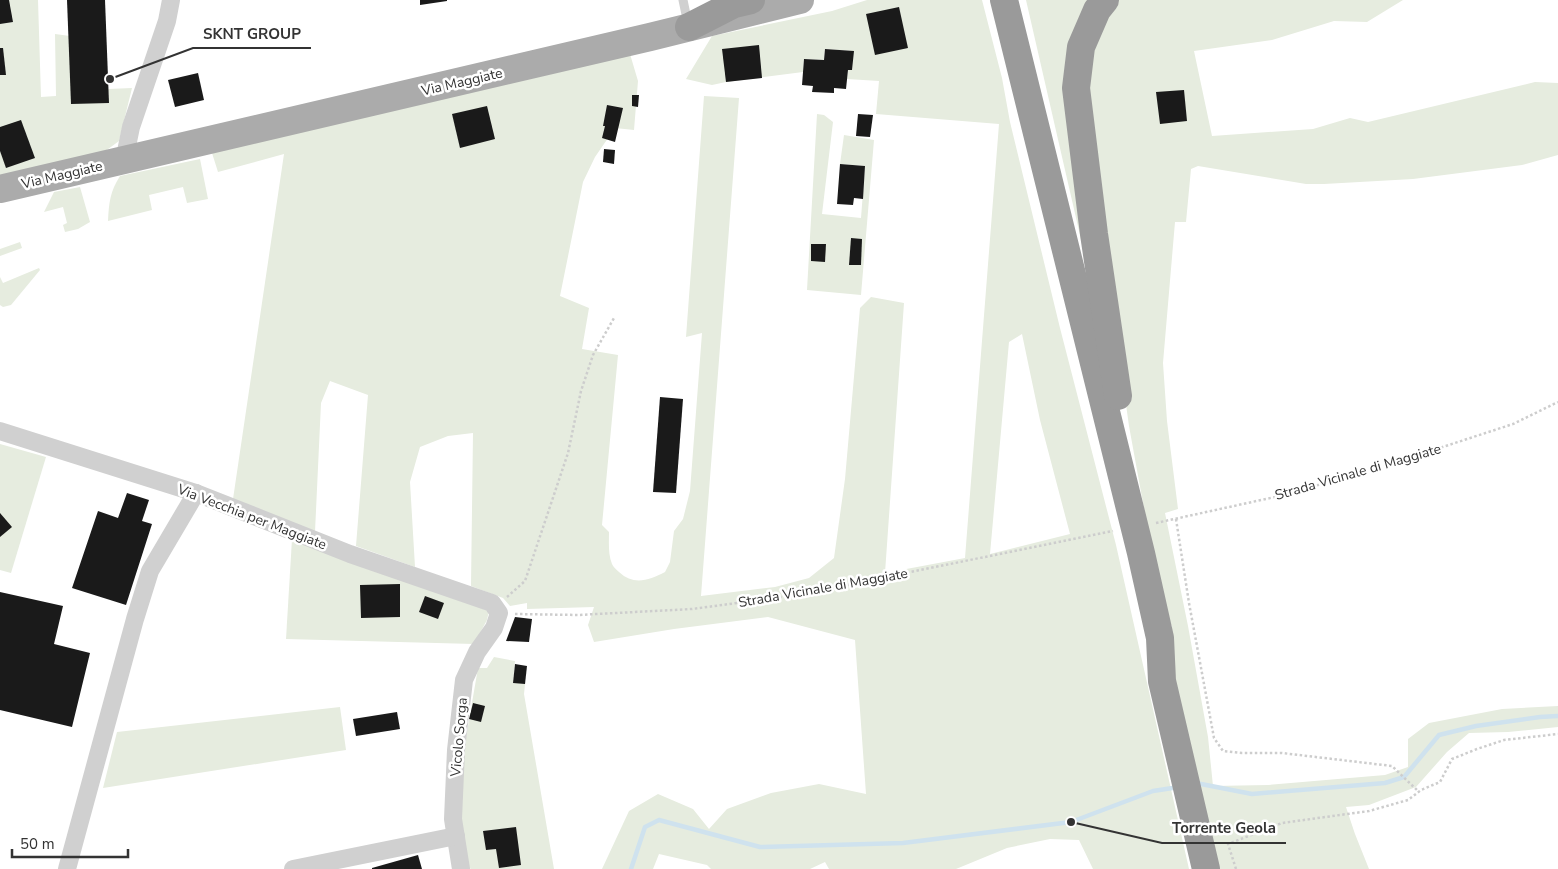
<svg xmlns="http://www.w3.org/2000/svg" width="1558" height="869" font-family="'Nunito Sans',sans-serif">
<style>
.green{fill:#e6ecdf;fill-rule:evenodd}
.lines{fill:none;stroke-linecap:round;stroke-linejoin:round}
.stream{stroke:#cfe2ee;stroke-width:4.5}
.building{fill:#1a1a1a}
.path{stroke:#cdcdcd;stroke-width:2.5;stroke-dasharray:2.5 2.5;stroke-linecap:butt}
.lane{stroke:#d0d0d0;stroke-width:9}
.street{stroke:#d0d0d0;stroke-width:18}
.primary{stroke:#ababab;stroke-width:28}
.highway{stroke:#9a9a9a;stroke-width:28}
.labels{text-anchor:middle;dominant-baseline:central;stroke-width:5;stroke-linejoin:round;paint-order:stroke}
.street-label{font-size:14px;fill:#333;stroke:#fff}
.leader{fill:none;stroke:#333;stroke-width:2}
.callout-dot{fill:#333;stroke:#fff;stroke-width:2}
.callout-label{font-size:15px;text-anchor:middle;font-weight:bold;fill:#333;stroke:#fff;stroke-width:5;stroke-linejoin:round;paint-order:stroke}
</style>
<rect width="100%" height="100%" fill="#fff"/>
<g class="green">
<polygon points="0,0 38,0 41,97 56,96 55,34 70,36 109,102 108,89 132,88 119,141 100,155 0,177"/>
<path d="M 867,0 L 982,0 L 1002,78 L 1010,122 L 1060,328 L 1116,545 L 1189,869 L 1093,869 L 1079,840 L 1050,839 L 1007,848 L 956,869 L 829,869 L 825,862 L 810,869 L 711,869 L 707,865 L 659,854 L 653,869 L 602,869 L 629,811 L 658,794 L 693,809 L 709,829 L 727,809 L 771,793 L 819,784 L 866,794 L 855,640 L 768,617 L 674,629 L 594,642 L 588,625 L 594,607 L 527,609 L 527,603 L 510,606 L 503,598 L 471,586 L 473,433 L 448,436 L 420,447 L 410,482 L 415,567 L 356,546 L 368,395 L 330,381 L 321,403 L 315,532 L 233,499 L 284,154 L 218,172 L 212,153 L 630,54 L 638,81 L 634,130 L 615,128 L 595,157 L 583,182 L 560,296 L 589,308 L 582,349 L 618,355 L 602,525 L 609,532 C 609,543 608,554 612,564 C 613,567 616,569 619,572 C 634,586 649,580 665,572 L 670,562 L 674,531 L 683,519 L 690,491 L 702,333 L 686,337 L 704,96 L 739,98 L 701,596 L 775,587 L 809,578 L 834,558 L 845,479 L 860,308 L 871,297 L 904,303 L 885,573 L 965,558 L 999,124 L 876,114 L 879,81 L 847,79 L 848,70 L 852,70 L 853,51 L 825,49 L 824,60 L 804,59 L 803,72 L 726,82 L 712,85 L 686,79 L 712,36 L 832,11 ZM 1022,334 L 1040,420 L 1070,534 L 990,554 L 1009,342 Z"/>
<polygon points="1026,0 1088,0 1082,11 1068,45 1082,244"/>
<polygon points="1114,0 1403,0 1367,22 1334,21 1272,40 1194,51 1212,136 1313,129 1350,118 1368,122 1535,82 1558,83 1558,155 1522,165 1413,179 1324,184 1306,184 1198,166 1191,169 1186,222 1175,222 1163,363 1167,421 1178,509 1165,513 1188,626 1208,737 1213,786 1268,785 1385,775 1408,767 1408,739 1429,723 1502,709 1558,706 1558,727 1508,732 1469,733 1447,752 1416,787 1369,805 1346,807 1355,834 1369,869 1214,869 1173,677 1172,627 1159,591 1129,426 1103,239 1086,56"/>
<polygon points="817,114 824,115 833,122 822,214 861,218 865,166 840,164 844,135 874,140 861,295 807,290"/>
<path d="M 200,159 L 208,199 L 187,203 L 183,187 L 149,195 L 152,210 L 108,221 C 109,202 110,192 120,176 Z"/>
<polygon points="80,187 90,222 78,229 65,232 63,225 67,223 63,207 44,212 54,192"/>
<polygon points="20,242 22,248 0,256 0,249"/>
<polygon points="39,268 40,270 11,305 3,307 0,305 0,277 3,283"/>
<polygon points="0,444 46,457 11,573 0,570"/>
<polygon points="292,539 489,611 487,620 474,644 286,639"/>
<polygon points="494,657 515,661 513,682 525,684 524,694 554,869 471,869 467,867 460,814 462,761 478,668 487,668"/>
<polygon points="340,707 346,750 103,788 117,732"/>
</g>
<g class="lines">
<g class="stream">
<polyline points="1196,783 1252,794 1385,783 1404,777 1439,735 1476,726 1540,717 1558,716"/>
<polyline points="631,869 645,827 659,820 760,847 903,843 1071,822 1153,791 1179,787"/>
</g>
</g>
<g class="building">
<polygon points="0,0 9,0 13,22 0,24"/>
<polygon points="67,0 105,0 109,103 71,104"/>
<polygon points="420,0 447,0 447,1 420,5"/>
<polygon points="899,7 908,48 875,55 866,14"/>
<polygon points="759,45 762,78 726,82 722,49"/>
<polygon points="0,48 3,48 6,75 0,75"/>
<polygon points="825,49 854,51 852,70 848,70 846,89 834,88 834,93 812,92 813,86 802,85 804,59 824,60"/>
<polygon points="198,73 204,100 175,107 168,80"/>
<polygon points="1184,90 1187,121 1160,124 1156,92"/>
<polygon points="632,95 639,95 638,107 632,106"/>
<polygon points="607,105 623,108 615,142 602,138 605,126 603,126"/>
<polygon points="487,106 495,139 460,148 452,114"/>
<polygon points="858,114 873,115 870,137 856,136"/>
<polygon points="21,120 35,158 6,168 0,151 0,127"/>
<polygon points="604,149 615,150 614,164 603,162"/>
<polygon points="840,164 865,166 863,199 854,198 853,205 837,204"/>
<polygon points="851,238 862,239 861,265 849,265"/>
<polygon points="811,244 826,244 825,262 811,261"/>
<polygon points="660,397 683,399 676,493 653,492"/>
<polygon points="127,493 149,500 142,521 152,524 126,605 72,588 98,511 118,518"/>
<polygon points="0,513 12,527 0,537"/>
<polygon points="400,584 400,617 361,618 360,585"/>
<polygon points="0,592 63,606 54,644 90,653 72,727 0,710"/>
<polygon points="425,596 444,603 438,619 419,612"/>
<polygon points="515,617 532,619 529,642 506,641"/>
<polygon points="515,664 527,666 525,684 513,683"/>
<polygon points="473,703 485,706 481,722 469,719"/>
<polygon points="397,712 400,729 356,736 353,719"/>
<polygon points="516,827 521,865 499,868 496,849 486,850 483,831"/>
<polygon points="418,855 422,869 372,869 372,868"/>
</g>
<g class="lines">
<g class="path">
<polyline points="1176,519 1189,603 1214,738 1223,751 1242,753 1282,753 1392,766 1419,792"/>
<polyline points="1156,523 1284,495 1406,459 1513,424 1558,402"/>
<polyline points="507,597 525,581 568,453 581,391 593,355 614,318"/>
<polyline points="515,614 578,615 692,609 797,595 1113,531"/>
<polyline points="1236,869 1228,844 1282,823 1369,811 1408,800 1421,790 1440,782 1452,759 1477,749 1504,740 1558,734"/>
</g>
<polyline class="lane" points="683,0 688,24"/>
<g class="street">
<polyline points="124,161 131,127 167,21 171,0"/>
<polyline points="0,431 196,493 350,554 492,603 499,613 494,628 477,652 464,680 456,750 453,819 461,869"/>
<polyline points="67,869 135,619 150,571 196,493"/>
<polyline points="293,869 456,836"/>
</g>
<polyline class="primary" points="0,189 650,37 800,0"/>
<g class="highway">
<polyline points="1004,0 1141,553 1160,638 1162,681 1206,869"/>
<polyline points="1105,0 1097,10 1081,47 1076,88 1094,234 1118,396"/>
<polyline points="689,27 734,4 751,0"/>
</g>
</g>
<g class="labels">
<g class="street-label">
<text transform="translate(462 82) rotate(-13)">Via Maggiate</text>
<text transform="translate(62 175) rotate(-13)">Via Maggiate</text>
<text transform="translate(1358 472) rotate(-16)">Strada Vicinale di Maggiate</text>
<text transform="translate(252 517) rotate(21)">Via Vecchia per Maggiate</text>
<text transform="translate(823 588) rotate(-10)">Strada Vicinale di Maggiate</text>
<text transform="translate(459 737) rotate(-85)">Vicolo Sorga</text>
</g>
</g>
<path class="leader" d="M110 79L193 48H311M1071 822L1162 843H1286"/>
<g class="callout-dot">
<circle cx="110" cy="79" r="5"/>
<circle cx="1071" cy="822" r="5"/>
</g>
<g class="callout-label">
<text x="252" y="39">SKNT GROUP</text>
<text x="1224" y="833">Torrente Geola</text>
</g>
<path d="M12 849v8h116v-8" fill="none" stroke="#333333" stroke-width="2.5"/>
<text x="20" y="849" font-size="15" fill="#333333" stroke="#ffffff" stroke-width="4" paint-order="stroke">50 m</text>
</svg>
